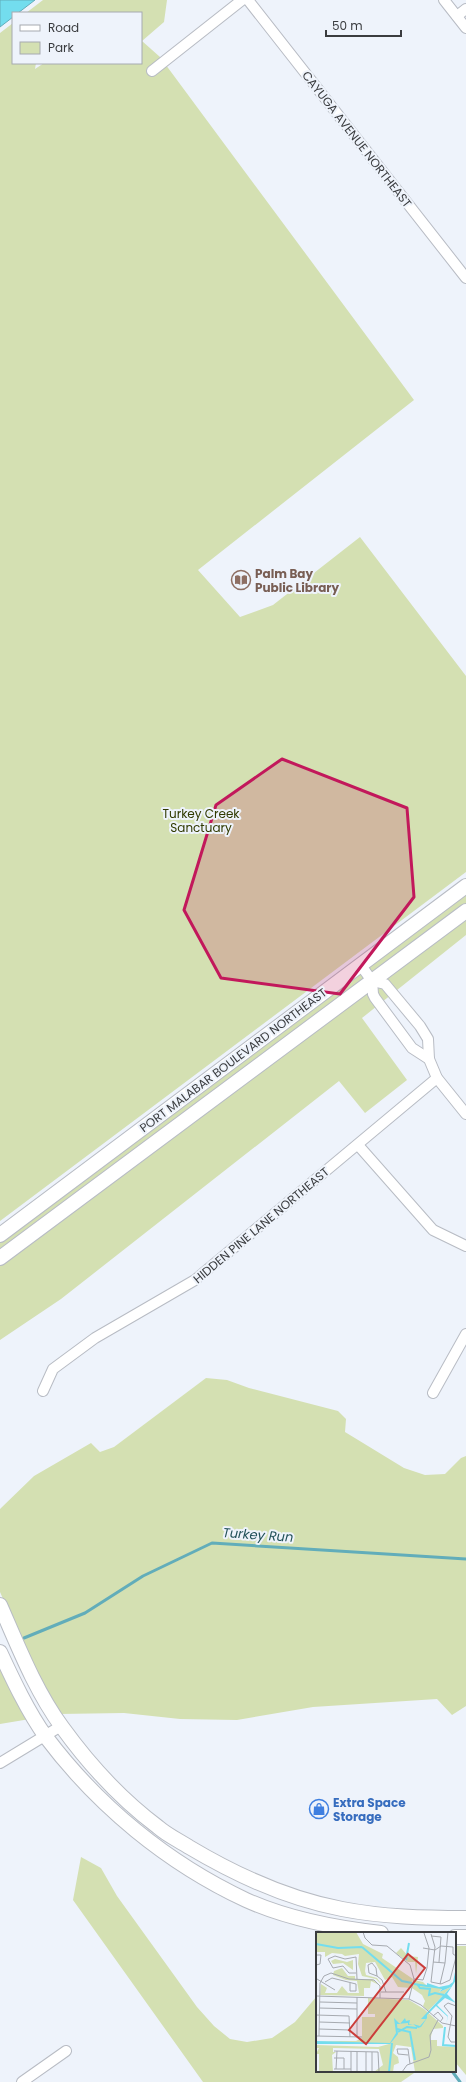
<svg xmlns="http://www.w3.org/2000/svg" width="466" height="2082" font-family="Poppins,sans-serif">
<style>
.green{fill:#d4e0b2}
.water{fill:#73ddee;stroke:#62adba}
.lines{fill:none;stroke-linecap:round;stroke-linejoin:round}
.stream{stroke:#62adba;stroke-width:3}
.street-casing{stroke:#b8bcc4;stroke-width:12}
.secondary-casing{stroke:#b8bcc4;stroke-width:16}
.street{stroke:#fff;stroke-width:10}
.secondary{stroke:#fff;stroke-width:14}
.marked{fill:#c2185b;fill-opacity:0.2;stroke:#c2185b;stroke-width:3;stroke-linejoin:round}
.labels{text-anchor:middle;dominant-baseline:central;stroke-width:4;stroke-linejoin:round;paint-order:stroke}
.street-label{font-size:12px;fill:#3a3c3f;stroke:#eef3fb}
.education-label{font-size:12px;font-weight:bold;fill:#785e54;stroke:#eef3fb;text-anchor:start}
.park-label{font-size:12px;fill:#303a00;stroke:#eef3fb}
.shop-label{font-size:12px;font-weight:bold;fill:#366cbe;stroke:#eef3fb;text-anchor:start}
.water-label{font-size:13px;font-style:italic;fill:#225159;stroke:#eef3fb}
.inset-river{fill:none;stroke:#73ddee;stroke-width:2}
.inset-road{fill:none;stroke:#a6aab0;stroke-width:1}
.view{fill:#cb3d3a;fill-opacity:0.15;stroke:#cb3d3a;stroke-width:2}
.inset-edge{fill:none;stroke:#3a3c3f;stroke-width:2}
</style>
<rect width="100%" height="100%" fill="#eef3fb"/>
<g class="green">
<polygon points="43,0 167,0 164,22 142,41 160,57 414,400 198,570 240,617 273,605 360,537 466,676 466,872 0,1221 0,33 13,23 13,63 36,63 35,69 44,63 141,63 141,13 26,13"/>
<polygon points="466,893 466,904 0,1251 0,1242"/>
<polygon points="466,919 466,935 362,1018 407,1080 365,1113 339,1081 61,1299 0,1340 0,1265"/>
<polygon points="206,1378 227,1380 249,1388 338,1411 346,1419 345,1432 404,1468 425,1475 445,1474 461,1458 466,1456 466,1706 452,1715 437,1699 313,1707 237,1720 180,1719 124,1713 59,1714 30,1659 0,1592 0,1509 34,1476 91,1443 100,1452 114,1447"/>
<polygon points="0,1664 30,1719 0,1724"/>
<polygon points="81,1857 101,1868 117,1896 197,2007 214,2026 230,2039 247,2042 272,2038 295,2022 317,1996 317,2071 417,2071 401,2082 203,2082 73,1900"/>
<polygon points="455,1946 466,1946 466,2075 455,2062"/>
</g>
<polygon class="water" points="0,0 35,0 18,13 13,13 13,17 0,27"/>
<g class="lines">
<g class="stream">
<polyline points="24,1638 85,1613 143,1576 212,1543 466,1559"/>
<polyline points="452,2071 460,2082"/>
</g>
<g class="street-casing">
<g id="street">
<polyline points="248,0 466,278"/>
<polyline points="444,0 466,28"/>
<polyline points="457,16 466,9"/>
<polyline points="152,71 242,0"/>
<polyline points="360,964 372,981 373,994 375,998 412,1048 429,1059 437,1078 466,1114"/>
<polyline points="372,981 385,984 420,1026 428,1039 429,1059"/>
<polyline points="358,1145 433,1230 466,1246"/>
<polyline points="43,1391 53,1369 95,1338 195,1280 437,1078"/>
<polyline points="433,1393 466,1334"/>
<polyline points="0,1763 61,1726"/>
<polyline points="22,2082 66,2051"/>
</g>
</g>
<g class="secondary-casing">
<g id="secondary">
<polyline points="0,1235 466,886"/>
<polyline points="0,1258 466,911"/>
<path d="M 0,1605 C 18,1646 35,1690 62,1727 C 88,1763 122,1800 158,1827 C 167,1835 178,1840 189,1847 C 236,1875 288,1899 342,1909 C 383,1917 424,1918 466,1918"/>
<path d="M 0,1652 C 13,1680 28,1712 46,1737 C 98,1806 167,1863 246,1900 C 288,1919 336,1928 381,1933"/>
<polyline points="455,1937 466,1937"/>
</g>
</g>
<use href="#street" class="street"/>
<use href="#secondary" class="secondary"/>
</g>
<path class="marked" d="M 282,759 L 407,808 L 414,897 L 340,994 L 221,978 L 184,910 L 216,805 Z"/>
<defs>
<g id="library-ring" transform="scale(1)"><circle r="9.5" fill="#eef3fb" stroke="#8d6e63" stroke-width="1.5"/><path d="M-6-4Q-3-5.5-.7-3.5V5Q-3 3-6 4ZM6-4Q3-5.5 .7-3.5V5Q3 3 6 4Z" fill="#8d6e63"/></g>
<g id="shop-ring" transform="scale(1)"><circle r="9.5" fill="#eef3fb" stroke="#3f7fe0" stroke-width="1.5"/><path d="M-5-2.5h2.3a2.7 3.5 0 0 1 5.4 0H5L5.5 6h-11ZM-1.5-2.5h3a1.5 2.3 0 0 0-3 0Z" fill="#3f7fe0"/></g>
</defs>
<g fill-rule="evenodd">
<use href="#library-ring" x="241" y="580"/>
<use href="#shop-ring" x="319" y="1809"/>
</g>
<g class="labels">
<g class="street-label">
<text transform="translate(357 139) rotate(52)">CAYUGA AVENUE NORTHEAST</text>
<text transform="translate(233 1060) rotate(-37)">PORT MALABAR BOULEVARD NORTHEAST</text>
<text transform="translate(261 1225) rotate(-40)">HIDDEN PINE LANE NORTHEAST</text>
</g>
<g class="education-label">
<text x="255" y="573">Palm Bay<tspan x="255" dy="14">Public Library</tspan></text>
</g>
<g class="park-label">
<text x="201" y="813">Turkey Creek<tspan x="201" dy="14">Sanctuary</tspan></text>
</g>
<g class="shop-label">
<text x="333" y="1802">Extra Space<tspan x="333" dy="14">Storage</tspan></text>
</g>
<g class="water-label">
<text transform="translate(258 1535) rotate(4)">Turkey Run</text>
</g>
</g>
<g transform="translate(316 1932)">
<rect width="140" height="140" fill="#eef3fb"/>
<path d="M 0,0 L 40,0 L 47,12 L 67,22 L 66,26 L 97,47 L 95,56 L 82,55 L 76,45 L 69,48 L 59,30 L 50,31 L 49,39 L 50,43 L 61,46 L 66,53 L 60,47 L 46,44 L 42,32 L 43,22 L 29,24 L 26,22 L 16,21 L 9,25 L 9,20 L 0,20 ZM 85,16 L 92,24 L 102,25 L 100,42 L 99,30 L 92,30 L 80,21 ZM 19,27 L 31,30 L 37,28 L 37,38 L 27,31 L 17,32 L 15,29 ZM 26,36 L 32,44 L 39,44 L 39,47 L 56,47 L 63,53 L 55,49 L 54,56 L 48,56 L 48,64 L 4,63 L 5,52 L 11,56 L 9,61 L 21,61 L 26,54 L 32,61 L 43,61 L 41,49 L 30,48 L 17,43 L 18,39 ZM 98,48 L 107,50 L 112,55 L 126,56 L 123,60 L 135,55 L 112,79 L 107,74 L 109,69 L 106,63 L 96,56 ZM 52,66 L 93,68 L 108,77 L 127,94 L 127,96 L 117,97 L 114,108 L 121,108 L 121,114 L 140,115 L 140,140 L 99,140 L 95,115 L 80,113 L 77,121 L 82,125 L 83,131 L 78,133 L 77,140 L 58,140 L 67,133 L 63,117 L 17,116 L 17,120 L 20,120 L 16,123 L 17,140 L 3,140 L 3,122 L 0,122 L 3,116 L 0,116 L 0,113 L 62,115 L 73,112 L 0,109 L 40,109 L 46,106 L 46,85 L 59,85 L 59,82 L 52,82 Z" fill="#d4e0b2"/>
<path d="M 140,35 L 140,48 L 131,62 L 140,71 L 129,66 L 121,73 L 132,84 L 130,92 L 132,85 L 120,74 L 111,83 L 111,86 L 105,95 L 102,96 L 97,92 L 92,93 L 92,91 L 81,92 L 82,102 L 74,112 L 0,112 L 0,109 L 74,111 L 80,101 L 78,86 L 84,92 L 89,86 L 90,89 L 94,88 L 93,92 L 97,92 L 104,94 L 110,87 L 105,87 L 135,55 L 123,60 L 126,57 L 111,55 L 111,51 L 123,55 L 133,53 L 137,50 Z" fill="#73ddee"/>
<path class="inset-river" d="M 62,0 L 101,0M 0,12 L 22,16 L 46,15M 46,15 L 86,49 L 96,51M 90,28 L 93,11M 98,52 L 111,54M 101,52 L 104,56 L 114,57 L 113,63 L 119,61 L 128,63M 129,95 L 127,113 L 140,114M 81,97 L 94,100 L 99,128M 82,100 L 91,95 L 101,96M 73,140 L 76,111"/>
<path class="inset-road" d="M 47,0 L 49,6 L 56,13 L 71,14 L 94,33 L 98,47 L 93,67M 115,2 L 119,15 L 115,50 L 125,52 L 134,48 L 140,25M 115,4 L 125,5 L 123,30M 107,16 L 119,18 L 125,14 L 137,15 L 137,22 L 140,24M 0,23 L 5,23 L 4,32 L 0,33M 117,30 L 129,31M 40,41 L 33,41 L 27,34 L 17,36 L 12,27 L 19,24 L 29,27 L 40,25 L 41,47M 61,44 L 53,41 L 52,33 L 56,31 L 60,36 L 61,44 L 66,48 L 70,60M 1,47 L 19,58M 98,47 L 107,48 L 111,36 L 113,16 L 108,1M 9,50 L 16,46 L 40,52 L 40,59 L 34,59 L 34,51M 124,52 L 129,31 L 132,0M 65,60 L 88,60M 0,64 L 93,67 L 105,73 L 126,91 L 140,94M 4,70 L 41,71M 140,74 L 132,71 L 128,74 L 136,84 L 132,105 L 135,110 L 140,110M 3,76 L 41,77M 0,83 L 33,84 L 34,105M 117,84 L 122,80 L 127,86 L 124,90M 3,90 L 34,91M 3,97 L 34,98M 0,104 L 46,105M 3,104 L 4,51 L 8,44 L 15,41 L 33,47 L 58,48 L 64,54 L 64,66M 41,105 L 41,65M 18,119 L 62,120 L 63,140M 50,120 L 50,140M 56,120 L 56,140M 92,123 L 82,122 L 81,117 L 92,117 L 94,132M 18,126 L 28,126 L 28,137M 18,137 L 35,137M 20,137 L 21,119M 35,140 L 35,119M 41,140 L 41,120M 86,140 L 91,133 L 113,125 L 115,118 L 114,103 L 122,88"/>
<path class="view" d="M 92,22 L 109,36 L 50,112 L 33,98 Z"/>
<rect width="140" height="140" class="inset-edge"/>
</g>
<rect x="12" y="12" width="130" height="52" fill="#eef3fb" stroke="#a6aab0"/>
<rect x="20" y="25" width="20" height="6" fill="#ffffff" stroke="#a6aab0"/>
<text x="48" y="32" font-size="12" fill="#3a3c3f">Road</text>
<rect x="20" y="42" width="20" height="12" fill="#d4e0b2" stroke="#a6aab0"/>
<text x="48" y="52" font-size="12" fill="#3a3c3f">Park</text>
<path d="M326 30v6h75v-6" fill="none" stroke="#3a3c3f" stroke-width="2"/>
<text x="332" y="30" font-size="12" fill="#3a3c3f" stroke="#eef3fb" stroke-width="3" paint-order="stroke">50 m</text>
</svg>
